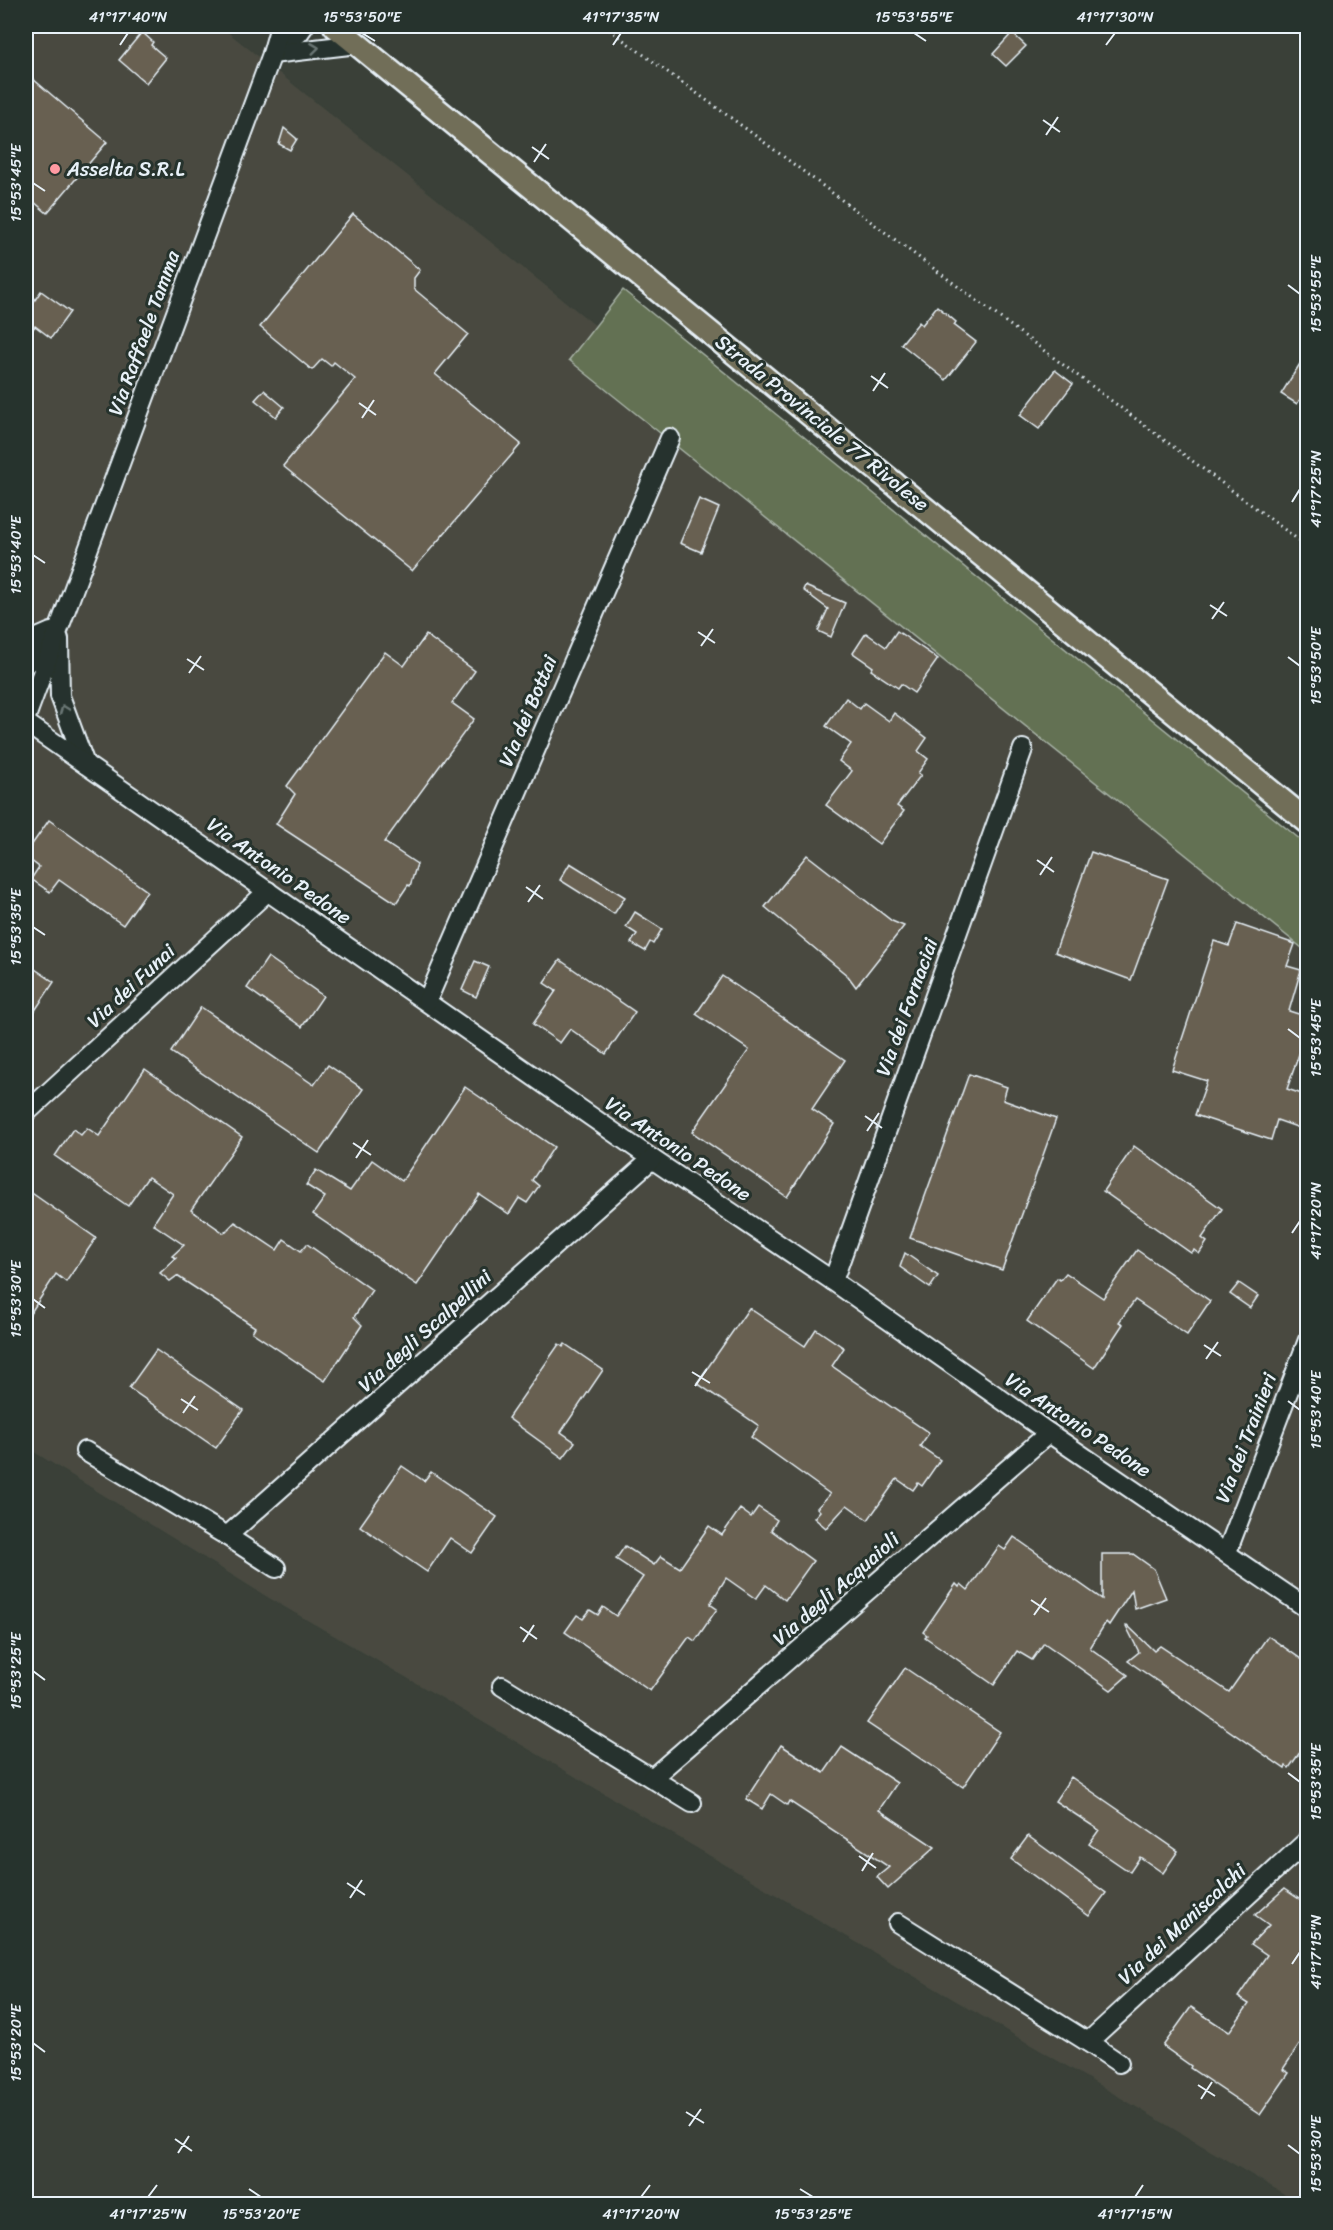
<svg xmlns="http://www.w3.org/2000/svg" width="1333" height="2230" font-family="Sriracha,sans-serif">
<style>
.built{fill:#484a40}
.green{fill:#647152;stroke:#a6b1a5;stroke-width:1.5}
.building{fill:#686051;stroke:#e8f1f8;stroke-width:1.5}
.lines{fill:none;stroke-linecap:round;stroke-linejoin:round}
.minor-casing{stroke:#e8f1f8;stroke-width:22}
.major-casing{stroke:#e8f1f8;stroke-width:27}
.path{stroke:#e8f1f8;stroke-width:3;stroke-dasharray:1.5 4.5;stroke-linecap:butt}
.minor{stroke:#26332d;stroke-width:18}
.major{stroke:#716e59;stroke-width:22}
.oneway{stroke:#6a7674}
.ticks{fill:none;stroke:#e8f1f8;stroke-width:2}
.poi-dot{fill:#ff9aa2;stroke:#26332d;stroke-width:2}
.labels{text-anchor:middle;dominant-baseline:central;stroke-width:6;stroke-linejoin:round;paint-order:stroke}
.poi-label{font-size:20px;fill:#e8f1f8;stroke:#26332d;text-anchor:start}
.street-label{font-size:20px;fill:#e8f1f8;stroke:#26332d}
.neatline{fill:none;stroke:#e8f1f8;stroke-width:2}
.ticks-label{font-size:15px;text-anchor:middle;fill:#e8f1f8}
</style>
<rect width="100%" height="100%" fill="#3a4038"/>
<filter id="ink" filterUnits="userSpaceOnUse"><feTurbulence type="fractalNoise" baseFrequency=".0167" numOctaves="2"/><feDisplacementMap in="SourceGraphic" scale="12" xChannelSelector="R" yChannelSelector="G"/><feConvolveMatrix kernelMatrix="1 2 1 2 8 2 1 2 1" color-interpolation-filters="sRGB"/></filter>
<g filter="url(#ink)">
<polygon class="built" points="26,26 220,26 859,536 1307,952 1307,2204 1301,2204 447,1701 269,1598 26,1447"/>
<polygon class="green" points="623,290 1307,845 1307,952 569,360"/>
<g class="building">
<polygon points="142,32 153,42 151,45 166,58 146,83 119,60"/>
<polygon points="1012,33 1026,46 1006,66 993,54"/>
<polygon points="26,73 107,142 47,213 26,195"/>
<polygon points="284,128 297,139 290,150 279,144"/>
<polygon points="353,214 420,270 414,278 414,289 468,334 435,374 521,444 412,571 283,466 355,379 334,362 331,366 322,359 312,370 260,327"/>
<polygon points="41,291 70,312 51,338 35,326 26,338 26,313"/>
<polygon points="937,306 956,322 954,325 976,342 946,380 901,344 919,322 922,325"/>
<polygon points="1308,351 1308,398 1303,395 1297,404 1281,394"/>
<polygon points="1055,370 1073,384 1039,429 1020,415"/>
<polygon points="264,390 284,407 276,417 255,400"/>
<polygon points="699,499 719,508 701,552 680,543"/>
<polygon points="805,586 845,603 831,637 818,631 828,609 803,590"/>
<polygon points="897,631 938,659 914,693 901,684 898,688 871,670 873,667 853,653 866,633 886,647"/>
<polygon points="426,635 475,671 452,703 474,719 384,842 417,864 410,886 408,885 396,903 276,824 295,794 287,786 385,652 404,666"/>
<polygon points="846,698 860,709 864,703 889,721 894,713 927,738 918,751 928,759 918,773 921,775 897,806 904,811 879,844 826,805 852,771 839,761 851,744 826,726"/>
<polygon points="49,820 147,891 123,925 59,880 50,892 31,879 39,867 26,857 26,853"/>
<polygon points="1091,852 1168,879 1131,980 1055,952"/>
<polygon points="807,855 892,921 904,926 856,987 848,976 765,907"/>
<polygon points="570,863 625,897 614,914 560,880"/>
<polygon points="635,912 662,929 653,944 650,942 645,951 631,943 637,934 626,927"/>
<polygon points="1237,924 1295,944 1287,966 1301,970 1289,1011 1308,1017 1308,1028 1287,1089 1308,1096 1308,1131 1277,1120 1271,1140 1195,1115 1207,1081 1172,1070 1214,941 1229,946"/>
<polygon points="268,957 323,996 302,1027 247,988"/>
<polygon points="560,960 635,1012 606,1054 570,1029 560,1043 533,1024 556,991 544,983"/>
<polygon points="475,961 489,967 476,997 462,990"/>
<polygon points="26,963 54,982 26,1024"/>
<polygon points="722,976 845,1060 812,1109 834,1124 787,1197 692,1132 749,1050 696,1014"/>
<polygon points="201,1007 314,1085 328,1065 363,1089 319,1153 171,1052"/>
<polygon points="145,1069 242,1137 191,1210 224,1233 235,1222 277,1250 284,1239 301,1251 307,1244 372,1290 354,1317 362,1325 325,1381 252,1332 255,1327 177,1276 170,1281 160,1273 176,1258 172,1256 184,1245 153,1224 173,1194 148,1177 128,1206 55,1156 73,1129 81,1135 87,1128 99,1136"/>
<polygon points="969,1074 1007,1087 1003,1100 1056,1119 1002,1270 910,1238"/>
<polygon points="465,1087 554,1147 532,1180 539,1186 527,1203 519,1198 509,1214 479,1194 417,1285 313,1214 325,1197 306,1185 316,1170 350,1191 372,1160 402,1181"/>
<polygon points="1134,1146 1222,1209 1202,1238 1207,1242 1199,1254 1194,1250 1191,1253 1103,1191"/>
<polygon points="26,1189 96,1238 66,1282 56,1274 26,1320"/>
<polygon points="1137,1250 1210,1301 1187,1335 1135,1300 1119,1322 1123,1324 1094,1368 1027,1321 1057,1278 1060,1280 1066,1273 1103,1298"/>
<polygon points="905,1253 938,1276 930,1288 900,1267"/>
<polygon points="1239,1283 1258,1296 1250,1308 1230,1294"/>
<polygon points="749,1308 805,1346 816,1329 844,1348 832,1366 929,1433 920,1446 940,1460 922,1486 918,1483 913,1490 897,1479 868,1520 847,1505 826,1528 814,1518 820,1511 817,1508 830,1494 751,1437 759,1426 697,1383"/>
<polygon points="559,1344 563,1347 565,1344 603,1370 561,1432 575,1442 563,1458 508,1418"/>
<polygon points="156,1350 243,1410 216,1448 129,1388"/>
<polygon points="402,1466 424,1481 431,1472 497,1517 472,1553 450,1538 427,1572 360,1526"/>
<polygon points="758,1507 777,1520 771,1530 813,1561 785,1600 766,1585 756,1599 726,1578 710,1604 717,1609 695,1641 689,1637 650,1691 565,1632 577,1615 583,1619 590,1610 598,1615 603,1607 616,1616 643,1577 616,1559 625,1546 654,1565 661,1556 680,1568 709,1526 722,1535 740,1509 751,1517"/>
<polygon points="1014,1537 1102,1599 1102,1554 1133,1554 1154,1569 1166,1598 1135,1609 1132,1590 1109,1625 1106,1622 1090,1648 1128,1675 1111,1690 1044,1643 1032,1660 1017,1651 994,1685 925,1637 927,1635 923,1632 956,1584 959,1587 961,1584 968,1590 999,1546 1005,1550"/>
<polygon points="1127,1625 1154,1651 1160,1646 1229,1692 1268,1636 1308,1664 1308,1741 1289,1768 1286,1766 1285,1769 1128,1661 1139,1652 1126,1626"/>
<polygon points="905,1668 1000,1732 963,1787 867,1723"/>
<polygon points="781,1745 824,1773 842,1747 897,1783 879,1810 935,1847 888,1889 877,1877 889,1867 789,1801 787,1805 771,1794 762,1809 746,1799"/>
<polygon points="1071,1777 1178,1851 1163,1873 1140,1857 1130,1872 1089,1844 1099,1830 1055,1801"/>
<polygon points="1028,1836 1106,1893 1089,1916 1011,1859"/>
<polygon points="1284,1889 1308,1905 1308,2045 1302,2041 1283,2069 1289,2073 1260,2115 1190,2068 1191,2066 1163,2046 1191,2007 1229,2032 1249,2004 1238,1997 1267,1955 1251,1944 1269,1925 1255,1915"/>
</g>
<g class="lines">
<g class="minor-casing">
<g id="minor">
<polyline points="273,52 299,33 304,26"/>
<polyline points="272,54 358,44"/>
<polyline points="59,639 60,696 85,764"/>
<polyline points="26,643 51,632"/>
<polyline points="26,664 51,636"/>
<polyline points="26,717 272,54 280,26"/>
<polyline points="26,723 652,1159 833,1281 1049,1433 1308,1609"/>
<polyline points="427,1001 670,438"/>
<polyline points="26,1113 268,891"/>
<polyline points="833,1281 1023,749"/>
<polyline points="85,1451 227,1536 652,1159"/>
<polyline points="227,1536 276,1568"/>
<polyline points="1227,1552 1308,1340"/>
<polyline points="502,1686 692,1803"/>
<polyline points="652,1778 1049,1433"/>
<polyline points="898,1923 1088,2042 1308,1840"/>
<polyline points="1088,2042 1119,2063"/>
</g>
</g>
<g class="major-casing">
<polyline id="major" points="335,26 1308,822"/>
</g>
<polyline class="path" points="604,26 749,131 1308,547"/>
<use href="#minor" class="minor"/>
<use href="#major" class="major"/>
</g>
<defs><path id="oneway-chevron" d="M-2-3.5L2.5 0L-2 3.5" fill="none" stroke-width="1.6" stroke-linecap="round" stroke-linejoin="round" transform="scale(1.5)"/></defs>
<g class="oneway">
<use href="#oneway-chevron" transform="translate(315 48) rotate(-7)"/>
<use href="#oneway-chevron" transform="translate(64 709) rotate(-111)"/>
</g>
</g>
<path class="ticks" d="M 362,33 L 375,41M 914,33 L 926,41M 120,45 L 128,33M 613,45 L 621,33M 1106,45 L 1115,33M 1043,120 L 1060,132M 1046,135 L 1058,117M 532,147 L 549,159M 534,162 L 546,144M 33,183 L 45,191M 1288,285 L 1300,294M 871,376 L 888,388M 873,391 L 885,373M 359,403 L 376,415M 362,418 L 374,400M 1292,502 L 1300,489M 33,555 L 45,563M 1210,605 L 1227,616M 1212,619 L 1224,602M 698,632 L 715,643M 701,646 L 713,629M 1288,657 L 1300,666M 187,659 L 204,670M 189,673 L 201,656M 1037,860 L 1054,872M 1040,875 L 1052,857M 526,887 L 543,899M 528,902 L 540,885M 33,927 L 45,935M 1288,1029 L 1300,1038M 865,1116 L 882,1128M 867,1131 L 879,1113M 353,1143 L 371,1155M 356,1158 L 368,1140M 1292,1233 L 1300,1221M 33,1299 L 45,1308M 1204,1345 L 1221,1356M 1206,1359 L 1218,1342M 692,1372 L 710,1383M 695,1386 L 707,1369M 181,1399 L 198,1410M 1288,1401 L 1300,1410M 183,1413 L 195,1396M 1031,1600 L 1049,1612M 1034,1615 L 1046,1598M 520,1627 L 537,1639M 523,1642 L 534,1625M 33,1671 L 45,1680M 1288,1773 L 1300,1782M 859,1856 L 876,1868M 862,1871 L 873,1853M 347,1883 L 365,1895M 350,1898 L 362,1880M 1292,1964 L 1300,1952M 33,2043 L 45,2052M 1198,2085 L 1215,2096M 1201,2099 L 1212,2082M 686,2112 L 704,2123M 689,2126 L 701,2109M 175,2139 L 192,2151M 1288,2145 L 1300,2154M 178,2153 L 189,2136M 249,2189 L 261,2197M 800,2189 L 813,2197M 148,2197 L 157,2185M 641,2197 L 650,2185M 1135,2197 L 1143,2185"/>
<circle class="poi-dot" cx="55" cy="169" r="6"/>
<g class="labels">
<g class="poi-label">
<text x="67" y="169">Asselta S.R.L</text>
</g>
<g class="street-label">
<text transform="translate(144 333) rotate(-70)">Via Raffaele Tamma</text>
<text transform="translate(822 423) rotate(39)">Strada Provinciale 77 Rivolese</text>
<text transform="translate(528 711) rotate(-67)">Via dei Bottai</text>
<text transform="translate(279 871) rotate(35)">Via Antonio Pedone</text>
<text transform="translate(131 986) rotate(-43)">Via dei Funai</text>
<text transform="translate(907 1007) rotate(-70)">Via dei Fornaciai</text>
<text transform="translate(678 1149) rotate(34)">Via Antonio Pedone</text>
<text transform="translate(425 1331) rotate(-42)">Via degli Scalpellini</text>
<text transform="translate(1078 1425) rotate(34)">Via Antonio Pedone</text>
<text transform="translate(1246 1438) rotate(-69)">Via dei Trainieri</text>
<text transform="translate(836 1589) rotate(-41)">Via degli Acquaioli</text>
<text transform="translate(1182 1924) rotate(-43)">Via dei Maniscalchi</text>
</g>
</g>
<rect width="1333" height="2230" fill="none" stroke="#26332d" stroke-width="66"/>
<rect x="33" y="33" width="1267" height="2164" class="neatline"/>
<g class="ticks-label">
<text x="128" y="22">41°17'40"N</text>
<text x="362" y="22">15°53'50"E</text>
<text x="621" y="22">41°17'35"N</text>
<text x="914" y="22">15°53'55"E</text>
<text x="1115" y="22">41°17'30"N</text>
<text transform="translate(16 183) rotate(-90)" y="5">15°53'45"E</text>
<text transform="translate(1316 294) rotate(-90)" y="5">15°53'55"E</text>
<text transform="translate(1316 489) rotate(-90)" y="5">41°17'25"N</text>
<text transform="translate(16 555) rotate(-90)" y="5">15°53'40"E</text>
<text transform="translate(1316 666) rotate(-90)" y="5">15°53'50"E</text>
<text transform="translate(16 927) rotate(-90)" y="5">15°53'35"E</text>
<text transform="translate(1316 1038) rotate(-90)" y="5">15°53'45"E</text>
<text transform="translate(1316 1221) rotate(-90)" y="5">41°17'20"N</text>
<text transform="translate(16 1299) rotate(-90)" y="5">15°53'30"E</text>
<text transform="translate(1316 1410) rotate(-90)" y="5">15°53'40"E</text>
<text transform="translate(16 1671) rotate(-90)" y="5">15°53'25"E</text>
<text transform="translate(1316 1782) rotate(-90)" y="5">15°53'35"E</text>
<text transform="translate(1316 1952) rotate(-90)" y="5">41°17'15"N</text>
<text transform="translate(16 2043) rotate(-90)" y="5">15°53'20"E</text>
<text transform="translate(1316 2154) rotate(-90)" y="5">15°53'30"E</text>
<text x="148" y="2219">41°17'25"N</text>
<text x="261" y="2219">15°53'20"E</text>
<text x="641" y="2219">41°17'20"N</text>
<text x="813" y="2219">15°53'25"E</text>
<text x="1135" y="2219">41°17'15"N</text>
</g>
</svg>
